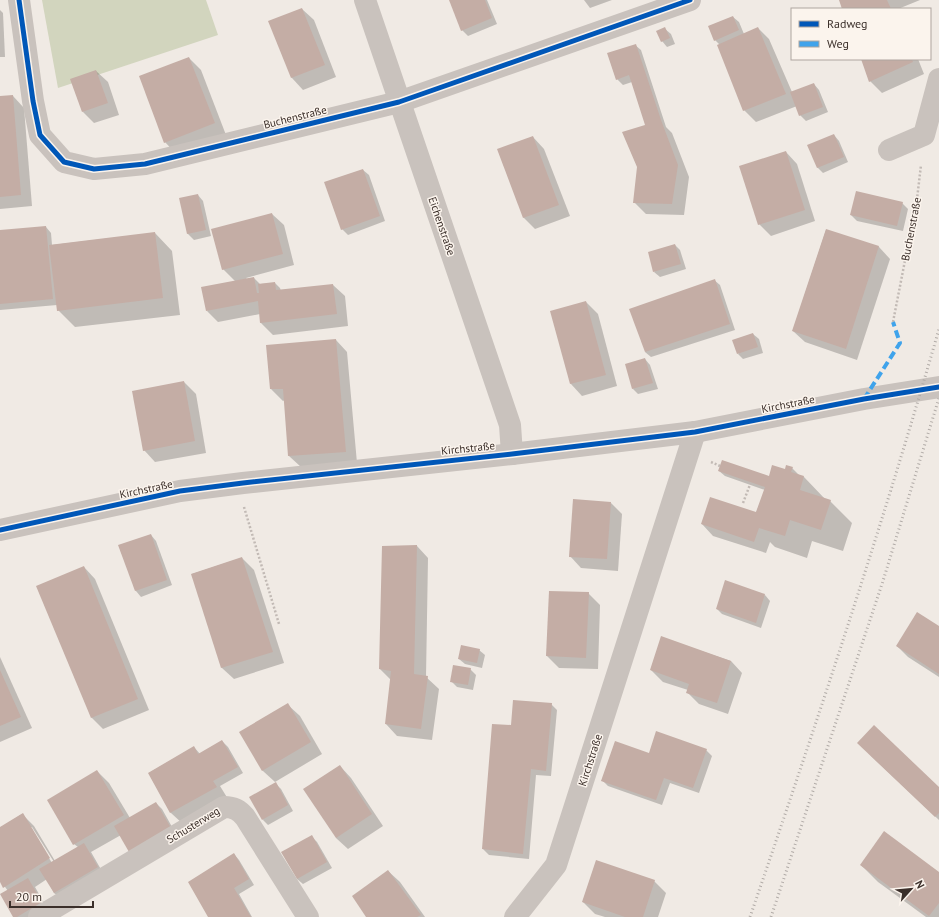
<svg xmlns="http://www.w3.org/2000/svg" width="939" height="917" font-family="'PT Sans',sans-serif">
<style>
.green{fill:#d2d5be}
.shadow{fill:#0003;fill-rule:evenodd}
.building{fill:#c4ada5}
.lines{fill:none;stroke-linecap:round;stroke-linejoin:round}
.path{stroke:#c2bab5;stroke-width:2.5;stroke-dasharray:2 2;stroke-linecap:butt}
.street{stroke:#c9c2bd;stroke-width:22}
.rail{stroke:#b1aba7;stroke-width:3;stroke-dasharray:1 3;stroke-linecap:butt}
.quiet{stroke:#3fa3eb;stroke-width:4;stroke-dasharray:8 4;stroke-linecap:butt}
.cycleway-casing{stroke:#fbf4ed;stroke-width:8}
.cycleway{stroke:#0057b8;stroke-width:5}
.labels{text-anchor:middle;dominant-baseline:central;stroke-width:3;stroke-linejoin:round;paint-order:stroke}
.street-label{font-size:11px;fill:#3b2f2a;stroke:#fbf4ed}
</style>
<rect width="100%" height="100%" fill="#f0eae4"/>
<polygon class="green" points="42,0 206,0 218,35 58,88"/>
<g class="shadow">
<polygon points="450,0 487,0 497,24 468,36 462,30"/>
<polygon points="584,0 612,0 590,8"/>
<polygon points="840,0 920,0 898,9 843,9"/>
<polygon points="302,9 314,20 336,77 303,90 292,78 270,22"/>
<polygon points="0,10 3,13 5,57 0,57"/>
<polygon points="733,17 739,22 744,34 758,28 769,39 792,92 814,84 819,90 828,112 806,121 800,115 797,106 756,122 744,110 720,45 715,40"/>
<polygon points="665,29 671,34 675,44 667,47 662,41"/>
<polygon points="635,45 641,50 666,127 672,133 689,177 684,215 646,214 634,202 646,125 632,82 623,85 617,79"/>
<polygon points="189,58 201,70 226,135 176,154 165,142"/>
<polygon points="862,59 918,59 924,74 882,93 870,81"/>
<polygon points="96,71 108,82 119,115 94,123 83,112"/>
<polygon points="13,96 24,108 32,206 0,209 0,97"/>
<polygon points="834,135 839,141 848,162 823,173 817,167"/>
<polygon points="533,137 544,149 570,216 535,229 524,218 498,150"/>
<polygon points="786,152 797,164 815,221 771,236 759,224"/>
<polygon points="363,170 369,175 385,221 348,235 342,229"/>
<polygon points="198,195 203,201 211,236 194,240 188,234 180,199"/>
<polygon points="902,203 908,209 903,231 857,221 851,215"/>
<polygon points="272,214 284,225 294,265 246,278 247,279 254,278 260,284 275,283 280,288 281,291 333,285 345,296 348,326 273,335 261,323 260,314 218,322 207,311 235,281 223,269"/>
<polygon points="46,227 51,233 52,245 155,233 172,251 180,315 75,327 58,310 57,305 0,310 0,231"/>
<polygon points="826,230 879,247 890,259 857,360 805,342 793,331"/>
<polygon points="675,245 680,250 686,269 660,277 654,272"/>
<polygon points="714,280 720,285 735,330 651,357 645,352"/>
<polygon points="586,302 598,314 617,386 582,396 571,384 551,312"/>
<polygon points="753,334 759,339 763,353 743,359 738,354"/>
<polygon points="336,340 347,352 357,463 301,467 289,456 285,400 283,401 271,389"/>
<polygon points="645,359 650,365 658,389 638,394 633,389"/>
<polygon points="184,382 196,394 206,453 155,462 144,450"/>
<polygon points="792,468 800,476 804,477 826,500 830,501 852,523 843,551 812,541 807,558 775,547 770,542 766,553 713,536 702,524 756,513 765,490 725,476 719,471 769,477"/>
<polygon points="611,503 622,514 618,571 581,568 570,556"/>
<polygon points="151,535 156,541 172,585 141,597 136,591 119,546"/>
<polygon points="417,546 428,558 426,677 439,689 432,740 397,736 386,724 391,680 380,669"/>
<polygon points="242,558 254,570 284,663 234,679 222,668 192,574"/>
<polygon points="84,567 95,579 149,710 103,729 92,718 38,586"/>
<polygon points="588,593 600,605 598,669 559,668 547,656"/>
<polygon points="765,595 770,601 761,628 722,614 717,609"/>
<polygon points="939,627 939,677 908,657 897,646"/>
<polygon points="662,638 731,661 742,673 728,714 699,704 687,692 688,690 663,682 651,670"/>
<polygon points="479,650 485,655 482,668 465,664 459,659"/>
<polygon points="0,657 32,728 0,742"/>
<polygon points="470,669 476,675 473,690 457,687 451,681"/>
<polygon points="551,704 557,710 551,776 536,775 529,859 489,855 483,849 512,726"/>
<polygon points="288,705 300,716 322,754 275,782 263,771 241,733"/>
<polygon points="222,741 228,747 243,773 220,786 228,799 183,824 171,813 149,773 194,747 200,754"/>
<polygon points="706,750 712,756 699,793 670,783 662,805 608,786 602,780 649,754"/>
<polygon points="870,755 939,789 939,820"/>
<polygon points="340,766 351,778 383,826 348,849 336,838"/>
<path d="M 97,771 L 109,783 L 130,818 L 156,803 L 162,809 L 176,834 L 121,835 L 91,852 L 103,873 L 60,898 L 54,893 L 47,879 L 35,887 L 47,908 L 32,917 L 15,917 L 8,891 L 0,880 L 0,828 L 22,814 L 34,826 L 55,861 L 78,847 L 74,844 ZM 30,827 L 32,827 L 54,862 L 52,863 Z"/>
<polygon points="275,783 281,789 293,811 268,825 263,820"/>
<polygon points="311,836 317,842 332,868 303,884 297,879"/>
<polygon points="234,854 239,860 254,885 239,894 252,917 209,917"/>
<polygon points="861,865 939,873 939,917 926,917 878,882"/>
<polygon points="388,871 400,882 425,917 368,917"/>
<polygon points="654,881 666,893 658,917 605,917 595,914 583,902"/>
</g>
<g class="building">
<polygon points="449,0 485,0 492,18 461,31"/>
<polygon points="839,0 887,0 891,9 842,9"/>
<polygon points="302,8 325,65 291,78 268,21"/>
<polygon points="733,16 739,30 714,41 708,26"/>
<polygon points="665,27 670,38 661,42 656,31"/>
<polygon points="758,27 786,94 743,111 717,45"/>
<polygon points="636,44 661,120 678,165 672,204 633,203 637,167 622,132 645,125 629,75 616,80 607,53"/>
<polygon points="189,57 215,123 164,143 139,76"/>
<polygon points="861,59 912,59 913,62 869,82"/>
<polygon points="96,70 108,103 82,112 70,79"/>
<polygon points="814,83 823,107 799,116 790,92"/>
<polygon points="13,95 21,195 0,197 0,96"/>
<polygon points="834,134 844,157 817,168 807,145"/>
<polygon points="533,136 559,205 523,218 497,149"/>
<polygon points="786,151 805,210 758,225 739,166"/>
<polygon points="363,169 380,216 341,230 324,182"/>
<polygon points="856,191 903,202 897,226 850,215"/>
<polygon points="198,194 206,230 187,234 179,198"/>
<polygon points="272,213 283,254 222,270 211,229"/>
<polygon points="46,226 53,299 0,304 0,230"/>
<polygon points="826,229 879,246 846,349 792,331"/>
<polygon points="155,232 163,298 57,311 49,245"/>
<polygon points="675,244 681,264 653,272 648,252"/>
<polygon points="254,277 257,293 259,293 258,284 275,282 276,290 333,284 337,314 260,323 258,301 206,311 201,287"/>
<polygon points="715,279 730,324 645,352 629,309"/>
<polygon points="586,301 606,375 570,384 550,311"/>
<polygon points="753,333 758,347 737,354 732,340"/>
<polygon points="336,339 346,452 288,456 283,389 270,389 266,345"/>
<polygon points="645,358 653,383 632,389 625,364"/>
<polygon points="184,381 195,441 143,451 132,391"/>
<polygon points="722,460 769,476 772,465 785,469 786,465 793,467 791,472 804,476 800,490 831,500 821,530 790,520 785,536 759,528 754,542 701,524 710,497 756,512 765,487 718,471"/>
<polygon points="573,499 611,502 607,559 569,557"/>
<polygon points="151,534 167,580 135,591 118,545"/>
<polygon points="417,545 414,674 428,676 421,729 385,724 391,671 379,669 382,546"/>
<polygon points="242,557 273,652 221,668 191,574"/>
<polygon points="84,566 138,699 91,718 36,586"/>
<polygon points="725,580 765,594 756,623 716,609"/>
<polygon points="549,591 589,592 586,658 546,656"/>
<polygon points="917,612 939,626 939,674 896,646"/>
<polygon points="661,636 731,661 717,703 686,693 689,684 650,670"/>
<polygon points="461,645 480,649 477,663 458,659"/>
<polygon points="453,665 471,668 468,685 450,682"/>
<polygon points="0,670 21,717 0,726"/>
<polygon points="513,700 552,703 546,771 531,769 523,854 482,849 492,724 511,725"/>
<polygon points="288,703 311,742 262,771 239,732"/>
<polygon points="874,725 939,787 939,813 935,817 857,743"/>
<polygon points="656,731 707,749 693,788 664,778 656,800 601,781 615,741 649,753"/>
<polygon points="222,740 238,767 213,781 217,787 170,813 148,773 194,746 198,754"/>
<polygon points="340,765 372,814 336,838 303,789"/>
<polygon points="97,770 124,815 73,845 47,800"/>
<polygon points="276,782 288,805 262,820 249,797"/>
<polygon points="156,802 171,828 129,852 114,826"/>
<polygon points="23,813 50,858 3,888 0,882 0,827"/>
<polygon points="884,831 939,872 939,903 929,916 860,865"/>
<polygon points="312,835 327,862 297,879 281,852"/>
<polygon points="84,843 98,867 54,893 39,869"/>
<polygon points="234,853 249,879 234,888 251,917 208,917 188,882"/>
<polygon points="596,860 655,880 643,917 625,917 582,902"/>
<polygon points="388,870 421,915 417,917 366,917 352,896"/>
<polygon points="28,878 42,902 17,917 13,917 0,894"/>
</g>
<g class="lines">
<g class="path">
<polyline points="893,322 917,199 921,165"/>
<polyline points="711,462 720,466"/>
<polyline points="743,503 751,482"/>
<polyline points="244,507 279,624"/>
</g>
<g class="street">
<polyline points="19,0 33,101 40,135 64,162 94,169 145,164 399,102 690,0"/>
<polyline points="365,0 510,425 512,454"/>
<polyline points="889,150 924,135 939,79"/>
<polyline points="0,530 180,491 243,483 512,454 695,432 864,399 939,387"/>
<path d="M 39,917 L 224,807 C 234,807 239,810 245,817 L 308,917"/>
<polyline points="515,917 556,865 695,432"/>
</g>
<g class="rail">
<path d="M 750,917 C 817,722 882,527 939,329"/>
<polyline points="771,917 883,581 939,398"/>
</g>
<polyline class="quiet" points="864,399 900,343 893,322"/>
<g class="cycleway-casing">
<g id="cycleway">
<polyline points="19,0 33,101 40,135 64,162 94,169 145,164 399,102 690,0"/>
<polyline points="0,530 180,491 243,483 512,454 695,432 864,399 939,387"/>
</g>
</g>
<use href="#cycleway" class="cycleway"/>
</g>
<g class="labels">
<g class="street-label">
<text transform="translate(295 117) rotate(-14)">Buchenstraße</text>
<text transform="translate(442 226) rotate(71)">Eichenstraße</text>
<text transform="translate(911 229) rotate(-79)">Buchenstraße</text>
<text transform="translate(788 404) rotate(-11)">Kirchstraße</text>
<text transform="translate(468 448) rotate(-6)">Kirchstraße</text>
<text transform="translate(146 489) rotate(-12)">Kirchstraße</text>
<text transform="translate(590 760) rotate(-72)">Kirchstraße</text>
<text transform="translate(193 825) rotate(-31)">Schusterweg</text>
</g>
</g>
<rect x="791" y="8" width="140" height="52" fill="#fbf4ed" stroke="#aea59f"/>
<rect x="799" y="21" width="20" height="6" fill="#0057b8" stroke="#aea59f"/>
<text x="827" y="28" font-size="12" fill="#3b2f2a">Radweg</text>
<rect x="799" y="41" width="20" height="6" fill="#3fa3eb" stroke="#aea59f"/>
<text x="827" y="48" font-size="12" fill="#3b2f2a">Weg</text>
<g transform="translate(911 889) rotate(63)" stroke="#fbf4ed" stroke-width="3" paint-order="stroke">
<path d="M0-3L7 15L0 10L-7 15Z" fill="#3b2f2a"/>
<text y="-6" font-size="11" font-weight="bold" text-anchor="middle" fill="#3b2f2a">N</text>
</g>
<path d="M10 901v6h83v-6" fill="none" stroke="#3b2f2a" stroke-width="2"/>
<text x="16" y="901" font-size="12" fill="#3b2f2a" stroke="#fbf4ed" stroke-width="3" paint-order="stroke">20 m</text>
</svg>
